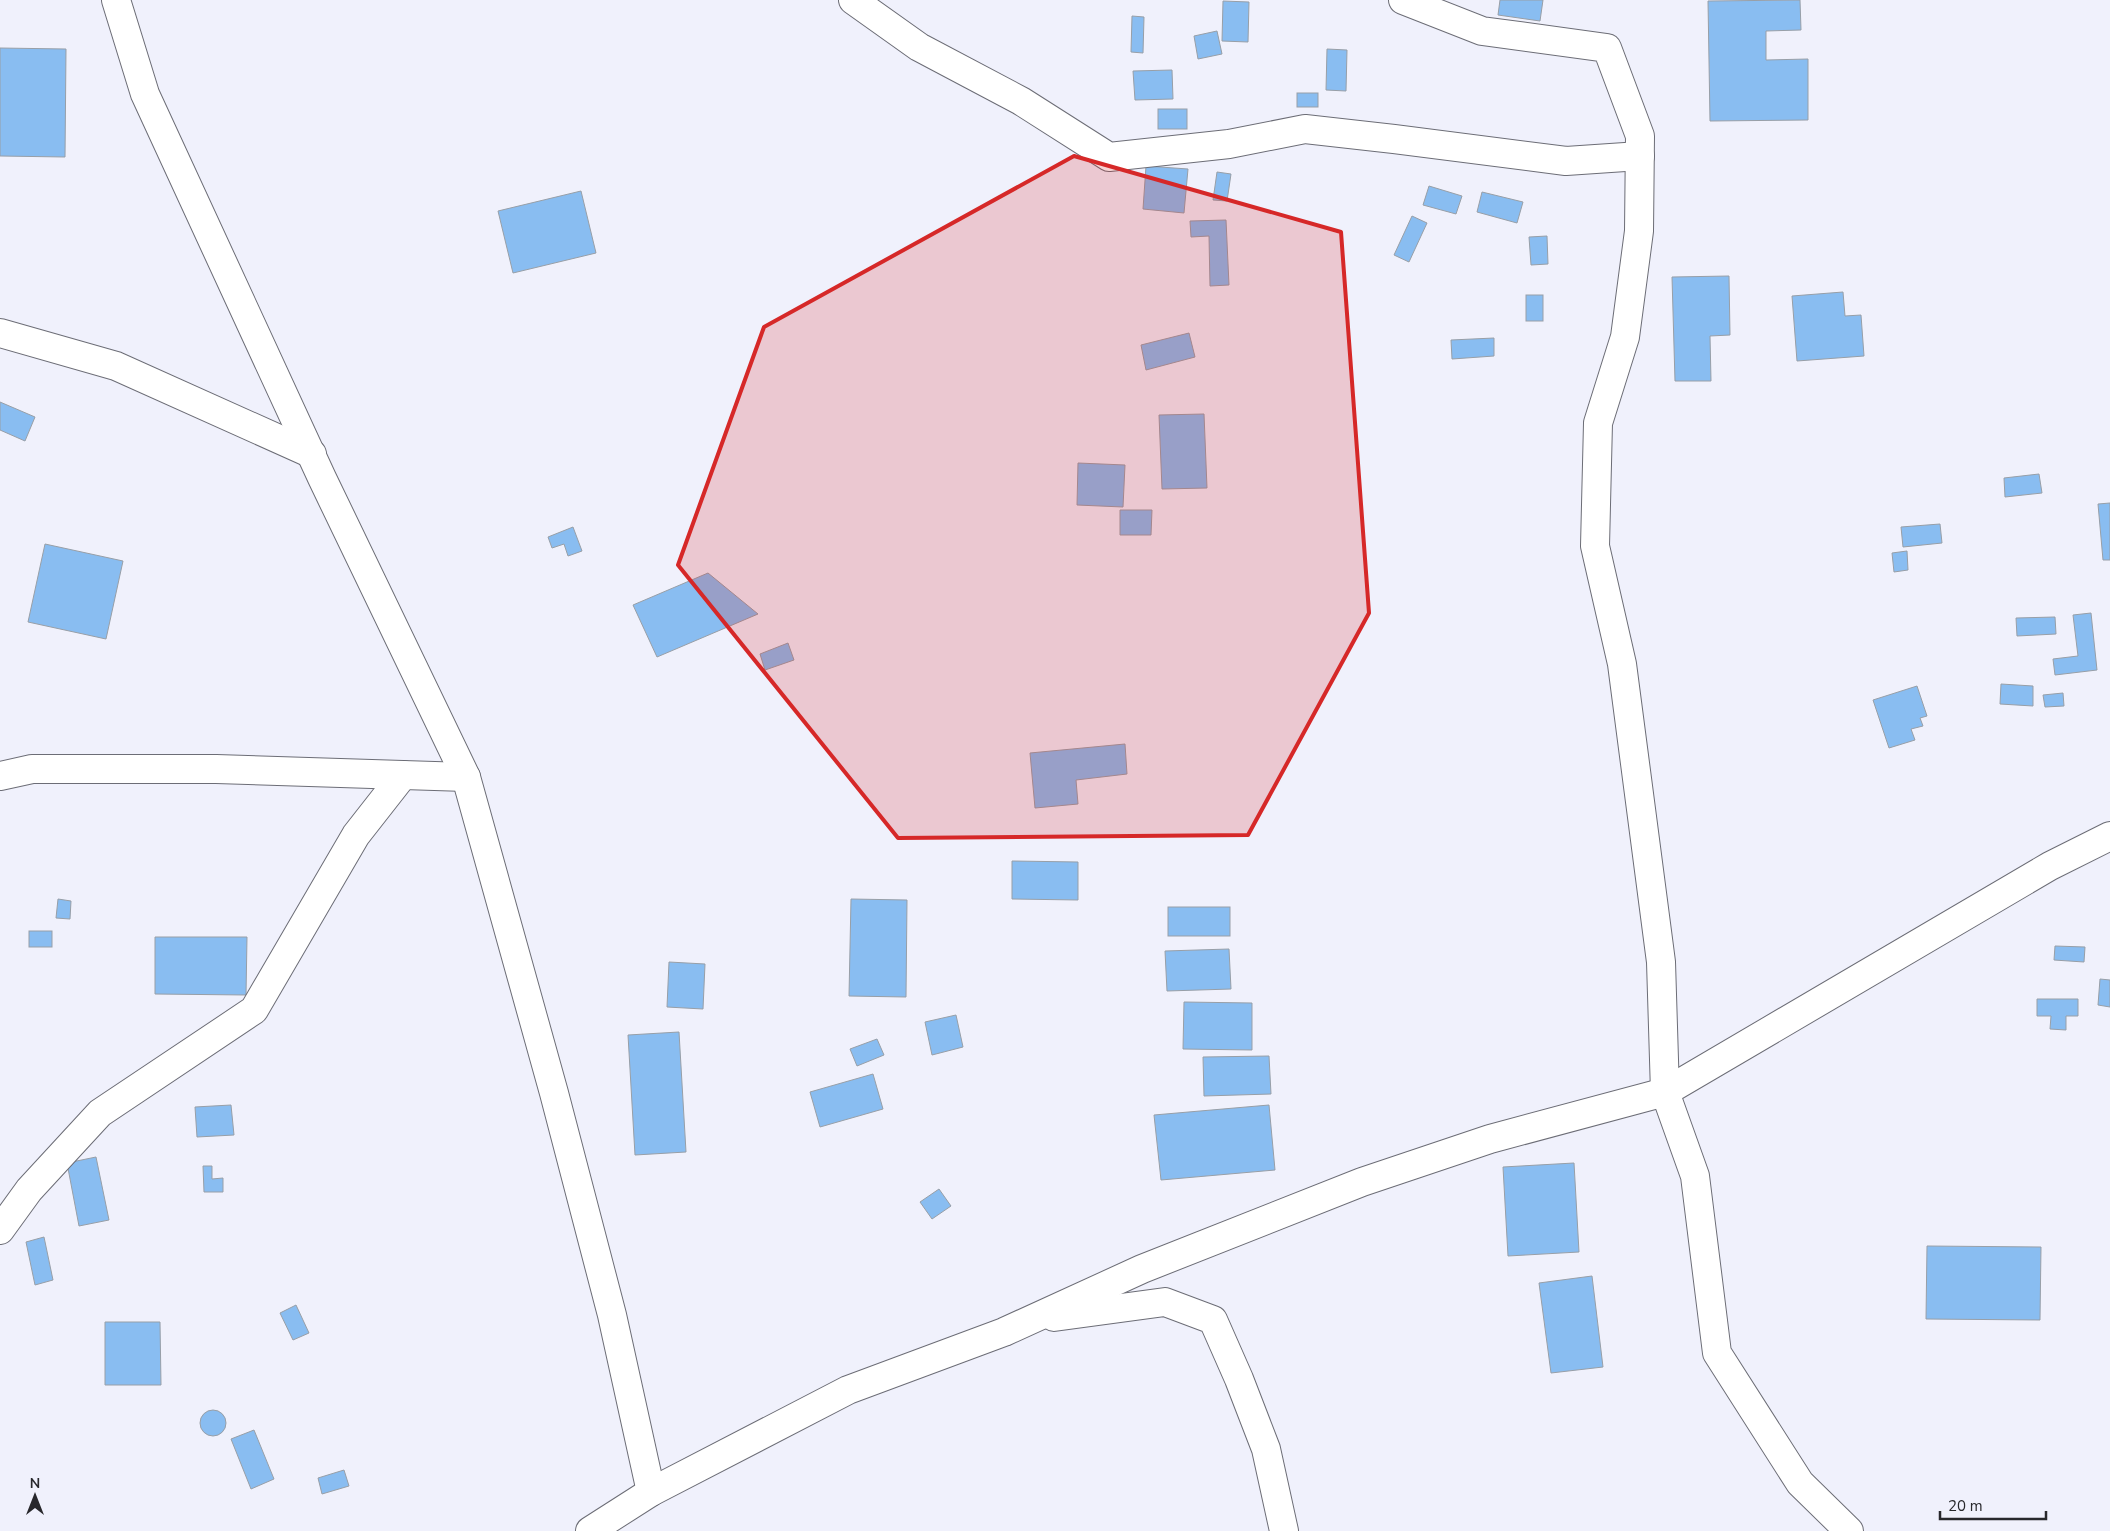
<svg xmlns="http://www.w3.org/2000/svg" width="2110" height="1531" font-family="'Nunito Sans',sans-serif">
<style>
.building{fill:#89bdf1;stroke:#989fa7}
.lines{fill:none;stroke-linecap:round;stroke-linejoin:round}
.minor-casing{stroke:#6c6d76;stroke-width:30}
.minor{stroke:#fff;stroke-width:28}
.marked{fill:#d62828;fill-opacity:0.2;stroke:#d62828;stroke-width:4;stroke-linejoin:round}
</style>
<rect width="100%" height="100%" fill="#f0f1fc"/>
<g class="building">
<polygon points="1500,0 1543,0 1540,21 1498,15"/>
<polygon points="1800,0 1801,30 1766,31 1766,60 1808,59 1808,120 1710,121 1708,1"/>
<polygon points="1223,1 1249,2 1248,42 1222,41"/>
<polygon points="1132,16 1144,17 1143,53 1131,52"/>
<polygon points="1217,31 1222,54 1198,59 1194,36"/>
<polygon points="0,48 66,49 65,157 0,156"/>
<polygon points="1327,49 1347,50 1346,91 1326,90"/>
<polygon points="1172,70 1173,99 1135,100 1133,71"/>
<rect x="1297" y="93" width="21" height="14"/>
<rect x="1158" y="109" width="29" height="20"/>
<polygon points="1146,166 1188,169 1184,213 1143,209"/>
<polygon points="1217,172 1231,174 1227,201 1213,200"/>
<polygon points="1429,186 1462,196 1456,214 1423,205"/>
<polygon points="581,191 596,253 513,273 498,211"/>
<polygon points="1482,192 1523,202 1517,223 1477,212"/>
<polygon points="1412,216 1427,223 1409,262 1394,255"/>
<polygon points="1226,220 1229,285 1210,286 1209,236 1191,237 1190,221"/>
<polygon points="1547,236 1548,264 1531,265 1529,237"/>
<polygon points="1729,276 1730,335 1710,336 1711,381 1675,381 1672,277"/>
<polygon points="1843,292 1845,316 1861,315 1864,356 1797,361 1792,296"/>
<rect x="1526" y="295" width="17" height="26"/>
<polygon points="1189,333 1195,357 1146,370 1141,345"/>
<polygon points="1494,338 1494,356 1452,359 1451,340"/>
<polygon points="0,402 35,417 25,441 0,430"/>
<polygon points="1204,414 1207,488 1162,489 1159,415"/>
<polygon points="1078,463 1125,465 1123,507 1077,505"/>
<polygon points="2039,474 2042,493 2005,497 2004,478"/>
<polygon points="2110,503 2110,560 2103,560 2098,504"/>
<polygon points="1120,510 1152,510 1151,535 1120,535"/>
<polygon points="1940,524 1942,543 1903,547 1901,527"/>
<polygon points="573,527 582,551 568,556 564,544 552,548 548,537"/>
<polygon points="45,544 123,561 106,639 28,622"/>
<polygon points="1907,551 1908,570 1894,572 1892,553"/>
<polygon points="708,573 758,614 657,657 633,605"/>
<polygon points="2091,613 2097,670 2055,675 2053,659 2078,656 2073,615"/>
<polygon points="2055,617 2056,634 2017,636 2016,618"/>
<polygon points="788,643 794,660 765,670 760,654"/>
<polygon points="2001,684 2033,686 2033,706 2000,704"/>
<polygon points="1917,686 1927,716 1920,718 1923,726 1911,729 1915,740 1889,748 1873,700"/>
<polygon points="2063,693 2064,706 2045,707 2043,695"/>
<polygon points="1125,744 1127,774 1076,780 1078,804 1035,808 1030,753"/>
<polygon points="1012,861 1078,862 1078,900 1012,899"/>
<polygon points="58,899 71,901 70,919 56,918"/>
<polygon points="851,899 907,900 906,997 849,996"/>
<rect x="1168" y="907" width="62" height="29"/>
<rect x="29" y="931" width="23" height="16"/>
<polygon points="155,937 247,937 246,995 155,994"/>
<polygon points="2055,946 2085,947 2084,962 2054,960"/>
<polygon points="1229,949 1231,989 1167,991 1165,951"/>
<polygon points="669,962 705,964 703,1009 667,1007"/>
<polygon points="2100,979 2110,980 2110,1007 2098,1005"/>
<polygon points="2037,999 2078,999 2078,1016 2066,1016 2066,1030 2050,1029 2051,1016 2037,1016"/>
<polygon points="1184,1002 1252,1003 1252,1050 1183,1049"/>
<polygon points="956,1015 963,1047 932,1055 925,1022"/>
<polygon points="679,1032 686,1152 635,1155 628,1035"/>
<polygon points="877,1039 884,1055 857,1066 850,1049"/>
<polygon points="1269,1056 1271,1094 1204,1096 1203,1057"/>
<polygon points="873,1074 883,1109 820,1127 810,1092"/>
<polygon points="231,1105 234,1135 197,1137 195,1107"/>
<polygon points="1269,1105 1275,1170 1161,1180 1154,1115"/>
<polygon points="96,1157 109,1220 79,1226 67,1163"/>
<polygon points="1574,1163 1579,1252 1508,1256 1503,1167"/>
<polygon points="203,1166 212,1166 212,1179 223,1178 223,1192 204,1192"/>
<polygon points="939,1189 951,1206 932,1219 920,1202"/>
<polygon points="44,1237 53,1280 35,1285 26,1242"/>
<polygon points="1927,1246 2041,1247 2040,1320 1926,1319"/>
<polygon points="1592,1276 1603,1367 1551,1373 1539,1283"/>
<polygon points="296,1305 309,1333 293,1340 280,1313"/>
<polygon points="105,1322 160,1322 161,1385 105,1385"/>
<circle cx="213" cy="1423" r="13"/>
<polygon points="254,1430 274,1479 251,1489 231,1439"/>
<polygon points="344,1470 349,1486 322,1494 318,1478"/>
</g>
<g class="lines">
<g class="minor-casing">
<g id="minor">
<polyline points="116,0 145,94 322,478 466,777 554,1093 612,1315 651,1492"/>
<polyline points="853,0 919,47 1021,101 1109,157 1229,144 1305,129 1394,139 1566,161 1640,156"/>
<polyline points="1403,0 1482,31 1607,48 1640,136 1639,231 1625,337 1598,423 1595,546 1622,664 1661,962 1665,1092 1695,1176 1717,1353 1800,1483 1849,1531"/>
<polyline points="0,333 116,366 312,454"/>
<polyline points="0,776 32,769 216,769 466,777"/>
<polyline points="0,1230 29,1190 100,1113 254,1010 356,835 403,775"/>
<polyline points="1054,1317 1165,1302 1213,1320 1239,1379 1266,1449 1284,1531"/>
<polyline points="590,1531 651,1492 848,1390 1004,1332 1142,1269 1362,1182 1490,1139 1665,1092 2050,866 2110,836"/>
</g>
</g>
<use href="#minor" class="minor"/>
</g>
<path class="marked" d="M 1074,156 L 1341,232 L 1369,613 L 1248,835 L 898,838 L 678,565 L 764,327 Z"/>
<g transform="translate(35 1496)" stroke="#f0f1fc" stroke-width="4" paint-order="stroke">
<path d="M0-4L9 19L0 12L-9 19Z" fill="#28282c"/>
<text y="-8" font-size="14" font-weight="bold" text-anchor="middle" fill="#28282c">N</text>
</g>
<path d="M1940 1511v8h106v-8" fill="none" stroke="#28282c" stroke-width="2.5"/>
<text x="1948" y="1511" font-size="15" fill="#28282c" stroke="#f0f1fc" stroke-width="4" paint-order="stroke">20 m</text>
</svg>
